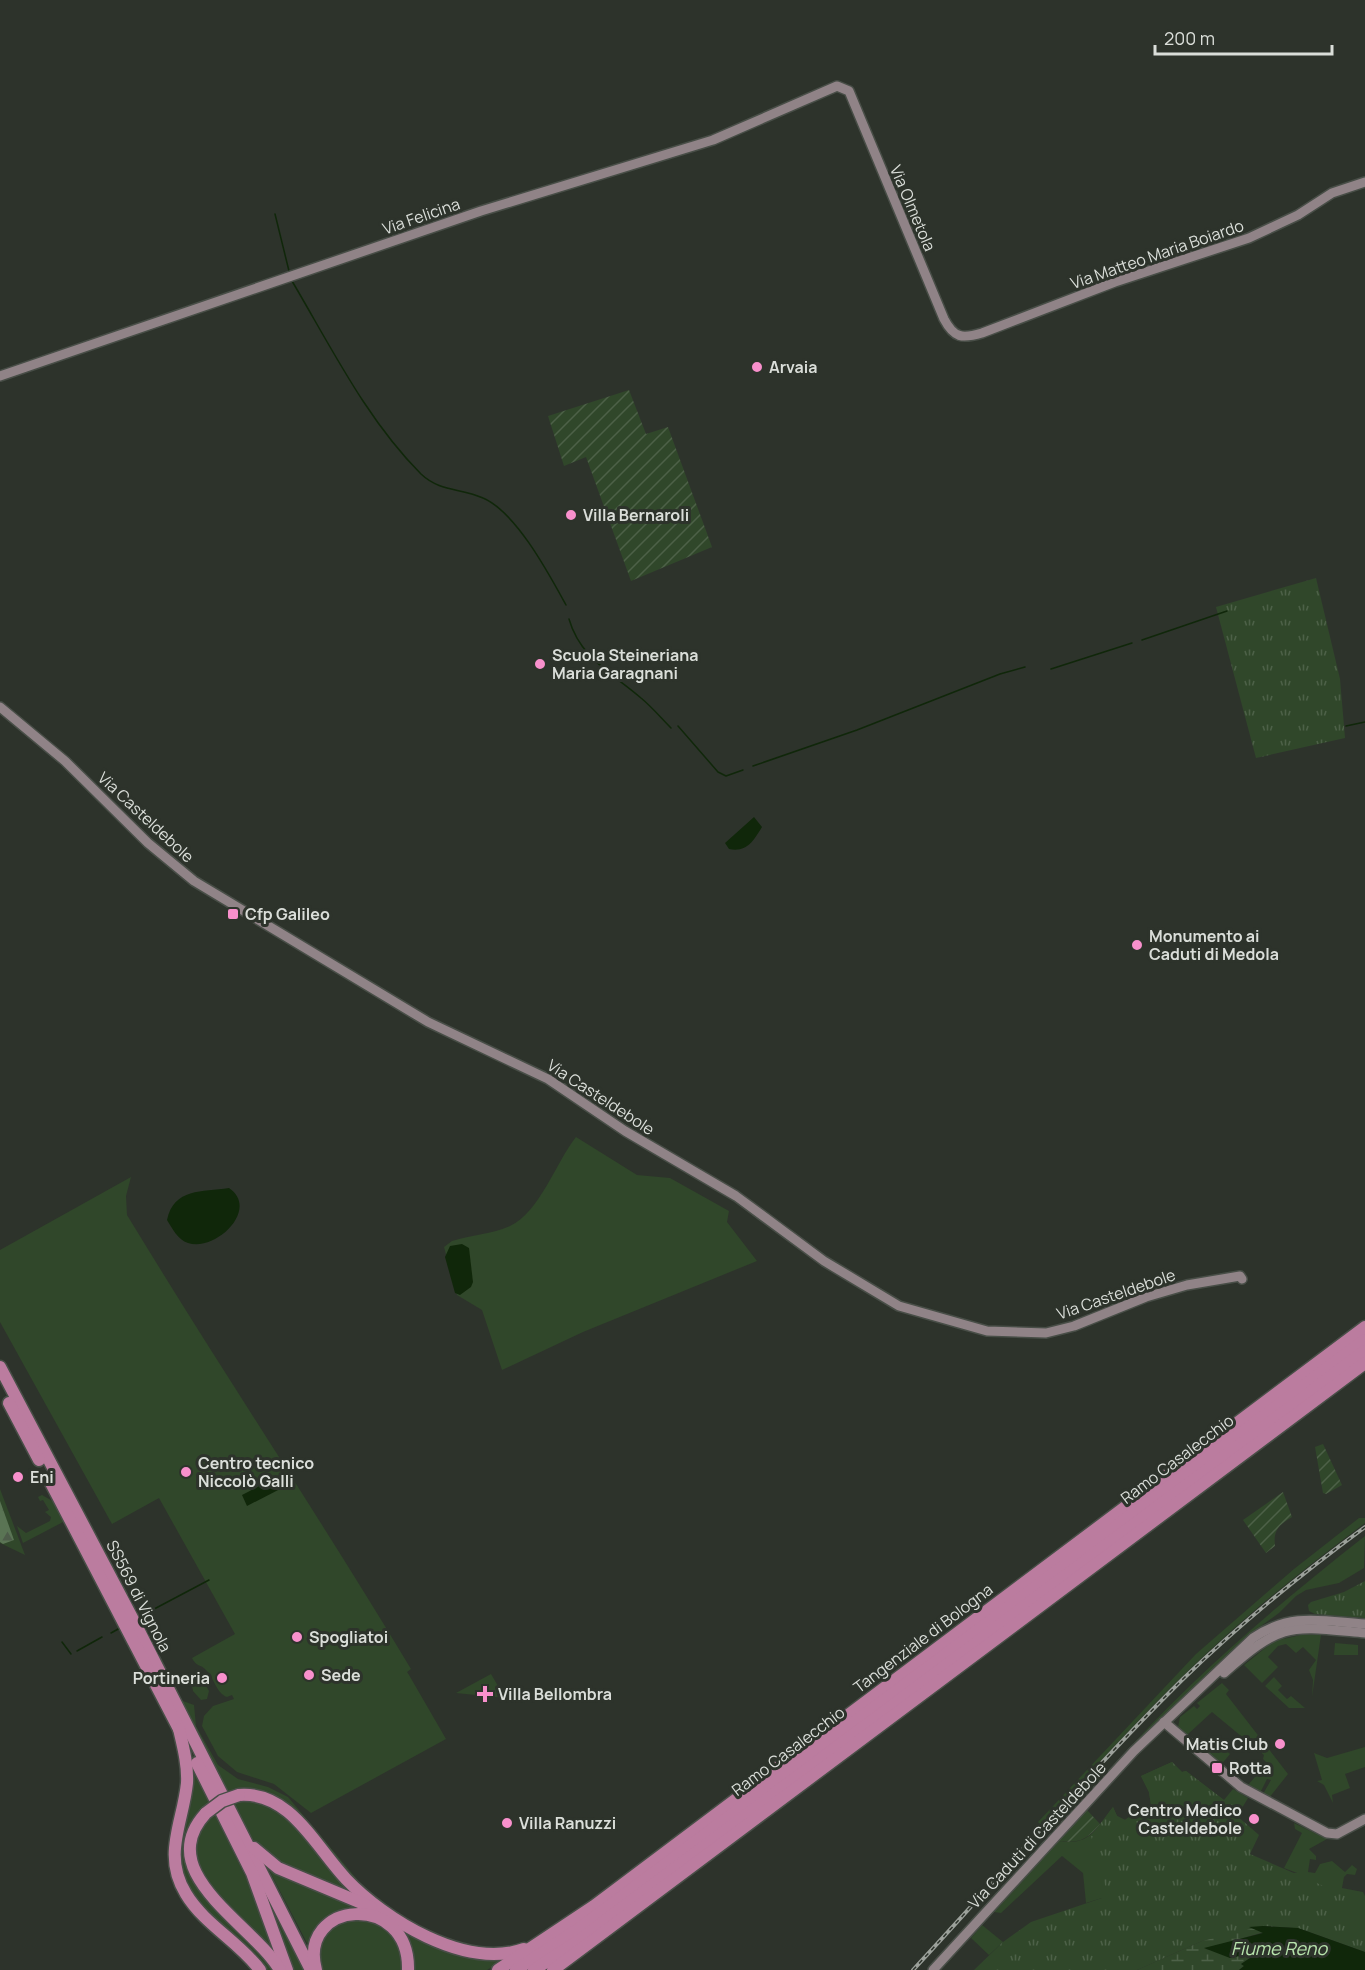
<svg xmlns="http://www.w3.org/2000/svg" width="1365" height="1970" font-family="Manrope,sans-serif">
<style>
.grass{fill:#30472a}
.forest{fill:url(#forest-firs)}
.wetland{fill:url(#wetland-marsh)}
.park{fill:url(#park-tufts)}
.garden{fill:url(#garden-furrows)}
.water{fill:#10270a}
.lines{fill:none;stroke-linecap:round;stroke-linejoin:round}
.stream{stroke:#10270a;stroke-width:1.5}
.secondary-casing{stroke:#484e47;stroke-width:12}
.highway-casing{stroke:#484e47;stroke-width:15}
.secondary{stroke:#908387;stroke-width:9}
.highway{stroke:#bb7c9f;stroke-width:12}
.rail-casing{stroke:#9ca19b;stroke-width:4}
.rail{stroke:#2d332b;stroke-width:1.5;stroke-dasharray:4.5;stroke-linecap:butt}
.highway-bridge-casing{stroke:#484e47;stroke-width:15;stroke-linecap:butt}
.highway-bridge{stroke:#bb7c9f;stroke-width:12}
.poi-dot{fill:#f890cc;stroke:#2d332b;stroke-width:2}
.labels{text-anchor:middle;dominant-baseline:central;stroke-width:6;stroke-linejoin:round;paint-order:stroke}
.street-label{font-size:16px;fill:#daded9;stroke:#2d332b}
.poi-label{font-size:16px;font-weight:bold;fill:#daded9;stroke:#2d332b;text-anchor:start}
.water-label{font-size:18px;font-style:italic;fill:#b8e4ad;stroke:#2d332b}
</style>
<defs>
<pattern id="forest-firs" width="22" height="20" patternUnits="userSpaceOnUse" patternTransform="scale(1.5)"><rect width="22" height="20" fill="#5a7454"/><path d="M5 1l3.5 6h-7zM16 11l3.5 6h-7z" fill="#4e5c4a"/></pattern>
<pattern id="wetland-marsh" width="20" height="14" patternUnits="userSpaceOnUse" patternTransform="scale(1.5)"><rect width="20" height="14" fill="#30472a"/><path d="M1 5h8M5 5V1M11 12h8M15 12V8" fill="none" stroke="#4d6148"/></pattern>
<pattern id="park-tufts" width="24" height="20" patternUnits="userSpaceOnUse" patternTransform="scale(1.5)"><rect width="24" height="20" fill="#30472a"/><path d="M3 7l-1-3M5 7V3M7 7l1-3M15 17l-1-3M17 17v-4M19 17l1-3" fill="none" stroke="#4d6148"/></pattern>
<pattern id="garden-furrows" width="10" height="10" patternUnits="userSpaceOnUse" patternTransform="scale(1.5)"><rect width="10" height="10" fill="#30472a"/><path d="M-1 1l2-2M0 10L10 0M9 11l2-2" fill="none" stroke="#4d6148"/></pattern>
</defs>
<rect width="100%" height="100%" fill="#2d332b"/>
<g class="grass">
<path d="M 576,1137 L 637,1175 L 670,1178 L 729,1211 L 727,1222 L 757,1261 L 583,1332 L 502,1370 L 482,1310 L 457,1295 L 444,1247 L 452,1241 C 471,1235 492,1234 510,1226 C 540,1212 556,1162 576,1137 Z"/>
<path d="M 131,1177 L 126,1196 L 127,1215 C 220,1368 319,1516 411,1669 L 407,1672 L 409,1675 L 446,1739 L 311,1813 L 274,1784 L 237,1772 L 218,1756 L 202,1726 L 204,1716 L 213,1706 L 234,1699 L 232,1695 L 227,1697 C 216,1693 215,1679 206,1670 C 201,1664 196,1667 192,1658 L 235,1634 L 159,1498 L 112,1524 L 0,1322 L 0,1250 Z"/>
<polygon points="0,1489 25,1555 0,1543"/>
<polygon points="42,1495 56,1503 65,1521 23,1543 17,1526 26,1533 50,1521 51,1517 45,1512 49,1510 43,1500 40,1501 38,1497"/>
<path d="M 1359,1518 L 1365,1518 L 1365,1523 C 1328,1551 1290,1580 1254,1611 C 1177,1676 1110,1751 1041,1825 L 1038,1822 L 1196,1654 L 1294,1569 Z"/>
<path d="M 1365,1536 L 1364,1568 L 1339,1583 L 1306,1590 L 1296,1596 L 1279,1613 L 1246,1637 L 1112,1767 C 1191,1678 1272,1609 1365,1536 Z"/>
<polygon points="1305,1634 1321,1635 1312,1697 1313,1680 1309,1670 1316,1660 1303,1647 1296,1653 1286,1644 1278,1646 1268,1657 1278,1667 1262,1683 1244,1665 1274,1641"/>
<polygon points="1335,1643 1358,1645 1358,1655 1334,1655"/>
<polygon points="491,1674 505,1698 456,1693"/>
<polygon points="196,1676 201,1677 209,1691 207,1699 201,1700 193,1691 191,1681"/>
<polygon points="1274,1677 1282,1686 1278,1690 1287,1699 1291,1696 1305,1708 1289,1708 1265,1686"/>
<polygon points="1222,1683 1229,1690 1226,1694 1288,1774 1269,1798 1263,1794 1271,1780 1267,1779 1260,1793 1248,1785 1267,1763 1263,1759 1264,1755 1212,1712 1187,1735 1178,1727 1180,1717 1194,1706 1197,1709 1200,1706 1197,1703"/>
<path d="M 183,1701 L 194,1705 L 196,1726 L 218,1765 L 238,1779 L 268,1787 L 288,1797 L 361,1884 L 392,1914 C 378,1902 362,1892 349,1878 C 316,1842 291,1787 236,1792 L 238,1799 L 265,1800 L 284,1811 L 336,1872 L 360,1896 L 359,1898 C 333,1887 294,1877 271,1860 C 245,1841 198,1736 180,1702 Z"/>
<polygon points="1214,1740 1230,1754 1221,1765 1205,1751"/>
<polygon points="1365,1747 1365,1767 1345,1774 1350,1788 1332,1795 1333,1803 1324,1785 1317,1781 1322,1780 1314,1753 1327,1758"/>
<path d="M 1172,1762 L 1182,1772 L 1186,1771 L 1225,1801 L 1199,1869 L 1297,1873 L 1284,1868 L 1302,1833 L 1295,1829 L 1294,1823 L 1327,1839 L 1309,1849 L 1316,1856 L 1316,1860 L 1310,1859 L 1308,1872 L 1315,1873 L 1320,1864 L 1332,1861 L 1345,1872 L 1352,1865 L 1357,1869 L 1355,1875 L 1347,1874 L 1344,1877 L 1342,1888 L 1363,1892 L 1365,1896 L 1365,1939 L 1102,1898 L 1086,1903 L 1083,1873 L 1062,1856 L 1001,1913 L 994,1912 L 1059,1841 C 1090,1846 1096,1829 1113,1807 L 1117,1816 L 1125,1820 L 1138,1810 L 1151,1805 L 1149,1792 L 1141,1776 Z"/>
<path d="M 190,1770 L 194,1770 L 247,1880 L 276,1954 C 266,1949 256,1934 247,1925 C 213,1894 169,1862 208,1814 L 204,1809 C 145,1871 247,1924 276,1970 L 264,1970 C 234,1929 176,1904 176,1846 C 176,1820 191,1797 190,1770 Z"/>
<polygon points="250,1854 307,1970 291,1970"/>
<polygon points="268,1868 269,1867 359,1908 337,1913 311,1942 307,1943"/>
<polygon points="360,1915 393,1930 406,1970 320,1970 317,1952 329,1929"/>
<path d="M 392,1920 C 431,1945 454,1958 502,1958 L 502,1961 L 487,1970 L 411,1970 Z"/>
<polygon points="982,1925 1003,1942 989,1955 971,1938"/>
</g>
<polygon class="forest" points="0,1501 14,1540 3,1544 0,1542"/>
<polygon class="wetland" points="1248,1927 1264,1932 1205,1949 1224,1953 1249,1954 1250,1958 1241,1964 1244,1966 1239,1970 1137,1970 1202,1941"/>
<g class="park">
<polygon points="1316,578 1340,679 1345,738 1256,758 1216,607"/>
<polygon points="1365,1581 1365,1618 1315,1614 1309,1611 1308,1605 1311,1602 1344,1592"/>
<polygon points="1172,1762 1182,1772 1186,1771 1224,1800 1233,1789 1248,1798 1237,1816 1259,1835 1250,1854 1349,1897 1343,1920 1346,1926 1365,1928 1365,1952 1298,1928 1263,1926 1202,1941 1137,1970 974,1970 1003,1942 1031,1922 1102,1898 1107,1892 1091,1836 1113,1807 1117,1816 1125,1820 1138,1810 1151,1805 1149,1792 1141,1776"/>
</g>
<g class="garden">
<polygon points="629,390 646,434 668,427 712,547 631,581 586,457 564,466 548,416"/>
<polygon points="1323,1444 1342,1485 1326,1494 1323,1493 1315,1447"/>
<path d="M 1283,1492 L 1292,1517 C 1279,1525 1273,1530 1275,1546 L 1266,1553 L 1243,1520 Z"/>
<path d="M 1087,1810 L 1100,1824 C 1088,1839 1078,1844 1059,1841 Z"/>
</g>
<g class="water">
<path d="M 754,817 L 762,827 C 754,840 747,853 729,849 L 725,843 Z"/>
<path d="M 229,1188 C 260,1209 216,1252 188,1243 C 178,1240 172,1228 167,1220 C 174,1188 202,1192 229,1188 Z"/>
<polygon points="462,1244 469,1248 473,1282 471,1287 460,1295 455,1293 445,1257 450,1246"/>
<polygon points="277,1477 282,1488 247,1506 242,1495"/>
<polygon points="1263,1926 1298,1928 1365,1952 1365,1970 1239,1970 1244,1966 1241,1964 1250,1958 1249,1954 1230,1958 1204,1948 1263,1933 1249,1927"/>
</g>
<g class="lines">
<g class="stream">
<polyline points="275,214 289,271"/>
<path d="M 292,281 C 331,347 367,420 421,474 C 440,492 461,488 483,498 C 516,512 549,574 566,605"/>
<path d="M 569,619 C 580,658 612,673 641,698 C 652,707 661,718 671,728"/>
<polyline points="1142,640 1227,611"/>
<polyline points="1051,669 1132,643"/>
<polyline points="678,726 718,772 726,776 743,770"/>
<polyline points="1346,726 1365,722"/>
<polyline points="753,766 857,730 1000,674 1025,667"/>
<polyline points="139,1617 209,1580"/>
<polyline points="111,1633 120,1628"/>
<polyline points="62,1642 71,1654"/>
<polyline points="77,1651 102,1637"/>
</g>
<g class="secondary-casing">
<g id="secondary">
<path d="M 0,376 L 481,211 L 713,140 L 837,86 L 849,91 L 944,319 C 954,338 962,339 982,333 L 1115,282 L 1249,238 L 1298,215 L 1332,193 L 1365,182"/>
<polyline points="0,707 65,761 148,843 194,881 428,1022 548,1079 625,1131 736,1196 824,1261 899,1306 987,1331 1046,1333 1074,1326 1146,1297 1187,1285 1240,1276 1242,1279"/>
<path d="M 1224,1673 C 1283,1621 1289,1626 1365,1633"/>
<polyline points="1164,1722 1241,1787 1327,1833 1337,1834 1365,1819"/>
<path d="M 933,1970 L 1134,1751 L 1253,1638 C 1291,1612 1322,1621 1365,1624"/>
</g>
</g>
<g class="highway-casing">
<g id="highway">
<polyline points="0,1367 138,1629 311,1970"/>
<polyline points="9,1403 39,1460"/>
<polyline points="51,1483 180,1731"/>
<path d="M 179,1729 C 183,1746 188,1765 187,1783 C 183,1823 162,1855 186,1894 C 204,1924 239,1942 260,1970"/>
<polyline points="197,1763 252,1873 287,1970"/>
<path d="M 239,1795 C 290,1791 315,1846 346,1879 C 384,1919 465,1970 524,1949"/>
<path d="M 206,1813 C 151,1873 252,1923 280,1970"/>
<polyline points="254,1848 278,1868 371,1907"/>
<path d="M 316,1970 C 297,1900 410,1891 408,1970"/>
<polyline points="498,1970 594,1906 1365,1327"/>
<polyline points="516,1970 580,1928 1365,1340"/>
<polyline points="534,1970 578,1941 1365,1351"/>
<polyline points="553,1970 1365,1363"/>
</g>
</g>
<use href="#secondary" class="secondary"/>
<use href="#highway" class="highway"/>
<g class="rail-casing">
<path id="rail" d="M 913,1970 C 1003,1873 1089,1772 1183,1679 C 1240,1624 1301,1574 1365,1527"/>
</g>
<use href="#rail" class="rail"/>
<g class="highway-bridge-casing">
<polyline id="highway-bridge" points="206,1813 222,1801 239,1795"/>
</g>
<use href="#highway-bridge" class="highway-bridge"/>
</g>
<g class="poi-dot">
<circle cx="757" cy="367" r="6"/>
<circle cx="571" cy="515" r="6"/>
<circle cx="540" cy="664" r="6"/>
<rect x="227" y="908" width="12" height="12" rx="3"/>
<circle cx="1137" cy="945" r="6"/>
<circle cx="186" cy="1472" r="6"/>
<circle cx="18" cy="1477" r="6"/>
<circle cx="297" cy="1637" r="6"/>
<circle cx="309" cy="1675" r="6"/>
<circle cx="222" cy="1678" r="6"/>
<path d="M482 1685h6v6h6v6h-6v6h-6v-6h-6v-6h6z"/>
<circle cx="1280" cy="1744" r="6"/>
<rect x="1211" y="1762" width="12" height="12" rx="3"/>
<circle cx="1254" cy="1819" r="6"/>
<circle cx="507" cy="1823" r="6"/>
</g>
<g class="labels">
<g class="street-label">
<text transform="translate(913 208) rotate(67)">Via Olmetola</text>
<text transform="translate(421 216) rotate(-19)">Via Felicina</text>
<text transform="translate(1157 254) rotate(-19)">Via Matteo Maria Boiardo</text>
<text transform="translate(146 817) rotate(43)">Via Casteldebole</text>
<text transform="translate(601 1097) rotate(33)">Via Casteldebole</text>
<text transform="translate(1116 1294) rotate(-19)">Via Casteldebole</text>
<text transform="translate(1177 1459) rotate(-37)">Ramo Casalecchio</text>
<text transform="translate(139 1596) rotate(63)">SS569 di Vignola</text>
<text transform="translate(923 1638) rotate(-37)">Tangenziale di Bologna</text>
<text transform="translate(788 1751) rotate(-37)">Ramo Casalecchio</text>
<text transform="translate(1037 1835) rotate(-47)">Via Caduti di Casteldebole</text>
</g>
<g class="poi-label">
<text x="769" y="367">Arvaia</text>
<text x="583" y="515">Villa Bernaroli</text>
<text x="552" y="655">Scuola Steineriana<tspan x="552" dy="18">Maria Garagnani</tspan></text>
<text x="245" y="914">Cfp Galileo</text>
<text x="1149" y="936">Monumento ai<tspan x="1149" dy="18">Caduti di Medola</tspan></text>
<text x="198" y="1463">Centro tecnico<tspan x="198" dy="18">Niccolò Galli</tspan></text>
<text x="30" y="1477">Eni</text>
<text x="309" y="1637">Spogliatoi</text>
<text x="321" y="1675">Sede</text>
<text x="210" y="1678" text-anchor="end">Portineria</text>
<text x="498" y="1694">Villa Bellombra</text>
<text x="1268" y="1744" text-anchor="end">Matis Club</text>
<text x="1229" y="1768">Rotta</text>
<text x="1242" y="1810" text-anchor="end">Centro Medico<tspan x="1242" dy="18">Casteldebole</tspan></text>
<text x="519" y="1823">Villa Ranuzzi</text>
</g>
<g class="water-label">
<text x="1279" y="1948">Fiume Reno</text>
</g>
</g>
<path d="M1155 45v9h177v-9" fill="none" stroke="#daded9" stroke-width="3"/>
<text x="1164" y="45" font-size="18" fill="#daded9" stroke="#2d332b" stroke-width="4.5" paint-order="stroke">200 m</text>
</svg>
